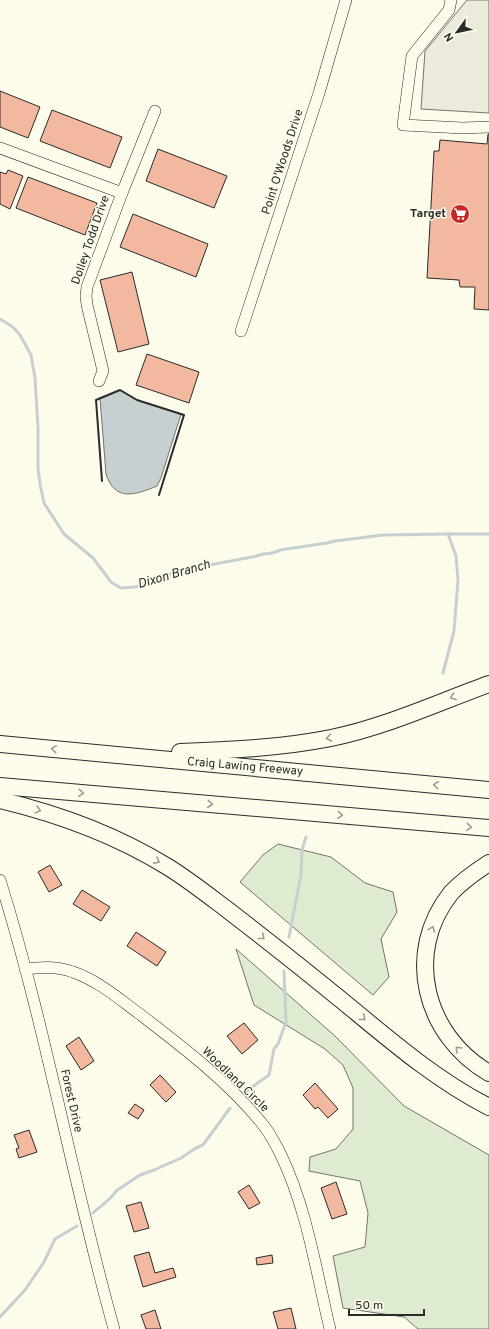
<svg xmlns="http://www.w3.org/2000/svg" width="489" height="1329" font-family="Overpass,sans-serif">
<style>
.green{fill:#deebd1;stroke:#74746e}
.parking{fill:#eceadb;stroke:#74746e}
.water{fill:#c7d0d0;stroke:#74746e}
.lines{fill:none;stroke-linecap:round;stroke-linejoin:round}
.stream{stroke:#c7d0d0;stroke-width:3}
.building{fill:#f2b8a0;stroke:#2b2b2b}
.minor-casing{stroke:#2b2b2b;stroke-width:12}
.highway-casing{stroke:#2b2b2b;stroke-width:18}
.minor{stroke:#fdfbea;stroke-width:11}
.highway{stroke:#fdfbea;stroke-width:16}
.wall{stroke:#2b2b2b;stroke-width:2}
.oneway{stroke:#9e9d94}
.labels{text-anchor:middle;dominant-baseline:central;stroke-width:3;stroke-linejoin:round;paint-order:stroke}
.street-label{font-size:12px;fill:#2b2b2b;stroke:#fdfbea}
.poi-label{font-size:12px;font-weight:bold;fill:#2b2b2b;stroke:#fdfbea;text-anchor:end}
.water-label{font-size:13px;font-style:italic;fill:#2b2b2b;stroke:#fdfbea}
</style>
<rect width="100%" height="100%" fill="#fdfbea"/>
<g class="green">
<polygon points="278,844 331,857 365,883 393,892 397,912 381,939 389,977 373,995 240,882 263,855"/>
<polygon points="236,949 335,1036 404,1106 489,1155 489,1329 418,1329 404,1317 343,1308 333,1256 365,1247 368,1213 360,1181 309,1171 310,1157 336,1149 353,1129 353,1088 343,1065 325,1049 254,1005"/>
</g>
<polygon class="parking" points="467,0 489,0 489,113 421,109 425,51"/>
<path class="water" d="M 120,390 L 137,400 L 181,414 L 161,478 L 157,486 C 135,495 115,502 106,474 L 100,398 Z"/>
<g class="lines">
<g class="stream">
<path d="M 0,319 L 13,327 L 20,335 L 31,355 L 35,378 L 38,428 L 38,468 L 40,484 L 44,503 L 64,534 L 93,558 L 111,582 L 121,588 L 135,587 L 144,584 L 151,580 L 183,570 L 257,556 C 264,552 273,555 280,550 L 327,543 L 335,541 L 383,535 L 448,534 L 489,534"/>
<polyline points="443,673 454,631 458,580 456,556 448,534"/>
<polyline points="289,937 301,875 302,850 306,837"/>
<polyline points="242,1094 269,1075 274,1049 278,1044 286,1022 284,971"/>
<path d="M 93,1213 C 100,1206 111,1200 116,1191 L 140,1175 L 154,1170 L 181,1158 L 196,1148 L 203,1145 L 230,1108"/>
<polyline points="0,1317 25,1290 44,1262 55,1239 77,1226"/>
</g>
</g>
<g class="building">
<polygon points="0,91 40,107 28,138 0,127"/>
<polygon points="52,110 122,137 110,168 40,141"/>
<polygon points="488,134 489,134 489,310 474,309 475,287 460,287 459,280 427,278 434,151 439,151 440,140 487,144"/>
<polygon points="158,149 227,176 214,208 146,181"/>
<polygon points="8,170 23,176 10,209 0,204 0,172 6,174"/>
<polygon points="28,177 97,203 85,235 16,208"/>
<polygon points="133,214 208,244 196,277 120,247"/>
<polygon points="132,272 149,344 118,352 100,280"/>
<polygon points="147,354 199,372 189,403 136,385"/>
<polygon points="50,865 62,885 49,892 38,872"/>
<polygon points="82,890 110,907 101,921 73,904"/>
<polygon points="136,932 166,952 157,966 127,946"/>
<polygon points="244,1023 258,1040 242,1054 227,1036"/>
<polygon points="79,1037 94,1061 81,1070 66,1046"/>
<polygon points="160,1075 176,1092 166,1102 150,1085"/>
<polygon points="315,1083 338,1109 328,1118 318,1107 315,1109 303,1095"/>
<polygon points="135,1104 144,1110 138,1119 128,1113"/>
<polygon points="29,1130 37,1152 19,1158 16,1149 19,1148 14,1135"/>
<polygon points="336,1182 347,1214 332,1219 321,1188"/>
<polygon points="249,1185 260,1203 249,1209 238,1192"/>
<polygon points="141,1202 149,1228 134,1232 126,1206"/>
<polygon points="149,1252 155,1273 173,1268 176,1277 143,1287 134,1256"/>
<polygon points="272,1255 273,1263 257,1265 256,1258"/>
<polygon points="291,1308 296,1329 278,1329 273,1312"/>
<polygon points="155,1310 161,1329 146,1329 141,1315"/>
</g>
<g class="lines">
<g class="minor-casing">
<g id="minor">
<polyline points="451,0 449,10 412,56 403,125 463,128 489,127"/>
<polyline points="0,148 122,193"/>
<polyline points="241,331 319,93 346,0"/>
<polyline points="99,381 103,371 87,305 86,296 87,287 122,193 155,111"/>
<path d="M 0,880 C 46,1027 72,1180 114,1329"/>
<path d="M 25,969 C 41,967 57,966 73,972 C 99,981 119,999 141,1015 C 184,1048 231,1084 264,1126 C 271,1135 276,1145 281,1155 C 307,1209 316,1271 330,1329"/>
</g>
</g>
<g class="highway-casing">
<g id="highway">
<polyline points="0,744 489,790"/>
<path d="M 180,752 C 231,750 281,748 331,738 C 385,727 437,703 489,684"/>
<polyline points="0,786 489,828"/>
<path d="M 0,800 C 59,814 116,835 168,867 C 189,880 209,896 229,911 C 268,941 307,972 345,1003 C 391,1041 436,1080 489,1107"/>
<path d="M 489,863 C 475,872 462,881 451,893 C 403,953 425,1036 489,1073"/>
</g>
</g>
<use href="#minor" class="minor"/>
<use href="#highway" class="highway"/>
<polyline class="wall" points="102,481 96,400 120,390 137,400 184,415 159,495"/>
</g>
<defs><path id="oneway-chevron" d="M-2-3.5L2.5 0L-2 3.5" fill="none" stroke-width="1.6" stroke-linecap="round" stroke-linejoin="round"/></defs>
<g class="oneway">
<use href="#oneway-chevron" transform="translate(453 697) rotate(159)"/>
<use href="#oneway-chevron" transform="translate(329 738) rotate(169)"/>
<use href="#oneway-chevron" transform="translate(54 749) rotate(-175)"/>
<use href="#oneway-chevron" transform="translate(436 785) rotate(-175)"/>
<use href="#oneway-chevron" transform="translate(81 793) rotate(5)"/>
<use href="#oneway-chevron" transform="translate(210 804) rotate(5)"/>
<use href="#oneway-chevron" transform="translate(38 810) rotate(15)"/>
<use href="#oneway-chevron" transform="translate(340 815) rotate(5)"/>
<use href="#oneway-chevron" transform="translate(469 827) rotate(5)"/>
<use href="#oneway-chevron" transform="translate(157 861) rotate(28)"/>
<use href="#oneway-chevron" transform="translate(432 929) rotate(-70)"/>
<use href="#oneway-chevron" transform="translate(262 937) rotate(39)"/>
<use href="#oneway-chevron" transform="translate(363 1018) rotate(39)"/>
<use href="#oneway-chevron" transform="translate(458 1049) rotate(-134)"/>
</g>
<defs>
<g id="supermarket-disc" transform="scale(1)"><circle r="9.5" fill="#c62828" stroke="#fdfbea"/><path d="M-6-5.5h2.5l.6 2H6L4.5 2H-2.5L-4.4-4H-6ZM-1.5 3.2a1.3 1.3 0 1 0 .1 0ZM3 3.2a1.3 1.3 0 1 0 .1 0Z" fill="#fff"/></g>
</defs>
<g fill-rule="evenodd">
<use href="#supermarket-disc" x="460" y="214"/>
</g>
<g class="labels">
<g class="street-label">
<text transform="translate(283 162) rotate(-72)">Point O'Woods Drive</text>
<text transform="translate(91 240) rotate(-71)">Dolley Todd Drive</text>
<text transform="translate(245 767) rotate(5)">Craig Lawing Freeway</text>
<text transform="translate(235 1080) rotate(44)">Woodland Circle</text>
<text transform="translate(71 1101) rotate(77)">Forest Drive</text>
</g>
<g class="poi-label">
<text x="446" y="214">Target</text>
</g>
<g class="water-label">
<text transform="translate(174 575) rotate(-16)">Dixon Branch</text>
</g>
</g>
<g transform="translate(457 32) rotate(237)" stroke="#fdfbea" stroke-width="3" paint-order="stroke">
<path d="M0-3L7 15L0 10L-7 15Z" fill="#2b2b2b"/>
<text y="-6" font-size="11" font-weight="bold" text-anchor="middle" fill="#2b2b2b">N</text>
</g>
<path d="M349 1309v6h75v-6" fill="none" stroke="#2b2b2b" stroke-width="2"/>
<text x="355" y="1309" font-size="12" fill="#2b2b2b" stroke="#fdfbea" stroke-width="3" paint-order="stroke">50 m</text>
</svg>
